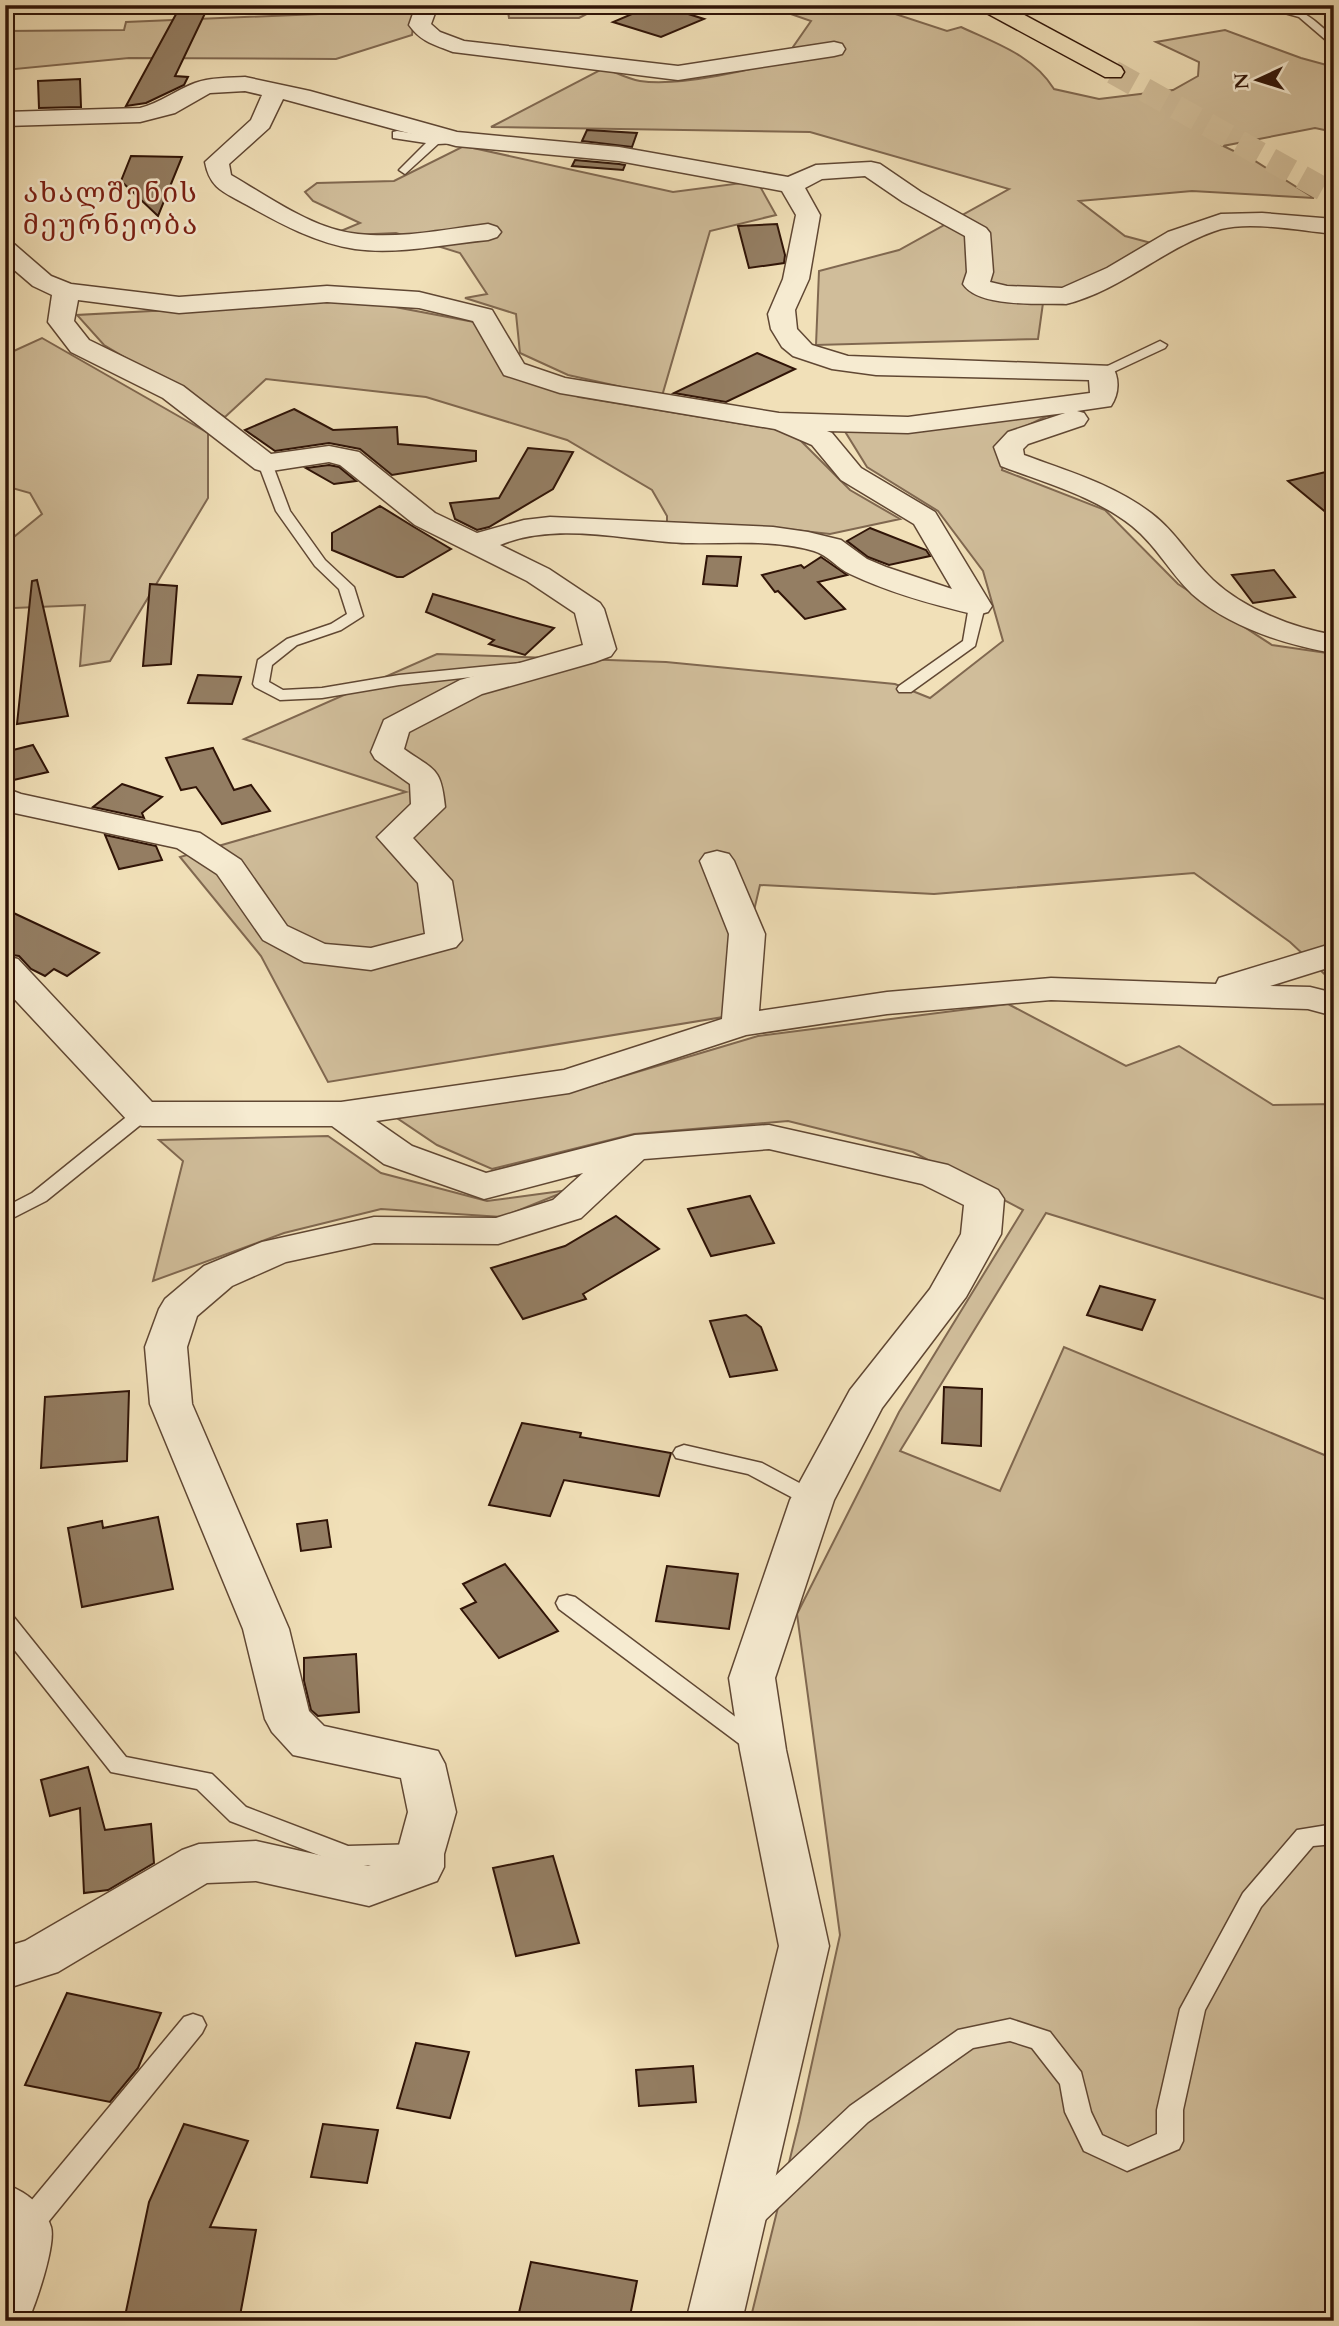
<svg xmlns="http://www.w3.org/2000/svg" width="1339" height="2326" font-family="Cardo,'Noto Serif Georgian',serif">
<style>
.green{fill:#d0bd9a;stroke:#806850;stroke-width:2}
.building{fill:#947e63;stroke:#301407;stroke-width:2}
.lines{fill:none;stroke-linecap:round;stroke-linejoin:round}
.trunk-tunnel{stroke:#d4c19d;stroke-width:24;stroke-dasharray:24 12;stroke-linecap:butt}
.service-casing{stroke:#604733;stroke-width:3}
.minor-casing{stroke:#604733;stroke-width:3}
.trunk-casing{stroke:#301407;stroke-width:3}
.service{fill:#f6ebd1;fill-rule:evenodd}
.minor{fill:#f6ebd1;fill-rule:evenodd}
.trunk{fill:#f1e0b8;fill-rule:evenodd}
.labels{text-anchor:middle;dominant-baseline:central;stroke-width:5;stroke-linejoin:round;paint-order:stroke}
.far-quarter-label{font-size:28px;letter-spacing:2px;fill:#7a1f14;stroke:#f6ebd1}
</style>
<rect width="100%" height="100%" fill="#f1e0b8"/>
<filter id="stains"><feTurbulence type="fractalNoise" baseFrequency=".00286" numOctaves="4"/><feColorMatrix values="0 0 0 0 .2 0 0 0 0 .09 0 0 0 0 .02 0 0 0 .5 -.17"/></filter>
<radialGradient id="worn" r=".72"><stop offset=".6" stop-color="#630" stop-opacity="0"/><stop offset="1" stop-color="#630" stop-opacity=".3"/></radialGradient>
<g class="green">
<polygon points="507,5 604,5 579,18 509,18"/>
<path d="M 765,5 L 868,5 L 947,31 L 961,27 C 995,43 1033,55 1054,89 L 1099,99 L 1173,90 L 1198,76 L 1199,62 L 1156,42 L 1225,30 L 1301,58 L 1334,67 L 1334,132 L 1315,128 L 1223,146 L 1255,161 L 1314,198 L 1192,191 L 1079,201 L 1125,236 L 1159,245 L 1043,303 L 1038,339 L 816,345 L 819,271 L 899,250 L 1009,189 L 810,132 L 491,127 L 604,68 C 615,72 628,79 640,81 C 681,87 755,69 795,57 L 793,47 L 811,21 Z"/>
<polygon points="415,10 412,35 336,59 129,58 5,70 5,31 124,30 126,22"/>
<polygon points="464,146 673,192 757,181 776,215 710,231 662,396 568,375 520,353 516,314 465,298 487,294 460,253 396,233 329,236 360,223 313,201 305,192 317,183 394,181"/>
<polygon points="358,300 474,322 499,365 579,397 792,432 850,490 900,519 830,534 767,527 667,526 667,516 652,490 567,440 426,397 266,379 225,417 104,345 77,315"/>
<polygon points="42,338 208,433 208,498 110,661 80,666 85,605 14,608 9,541 42,514 30,493 5,486 5,355"/>
<polygon points="1064,408 1007,435 1002,470 1105,510 1178,584 1272,645 1334,654 1334,983 1290,942 1194,873 934,894 760,885 729,1016 328,1082 261,956 180,857 406,792 244,739 437,654 666,662 895,684 930,698 1003,641 983,571 938,511 867,467 841,425"/>
<polygon points="1008,1004 1126,1066 1179,1046 1273,1105 1334,1104 1334,1302 1046,1213 900,1451 1000,1491 1064,1347 1334,1459 1334,2321 750,2321 799,2122 840,1935 797,1614 899,1412 1023,1210 913,1152 788,1121 634,1134 492,1169 437,1145 394,1116 580,1089 758,1036"/>
<polygon points="328,1136 381,1173 487,1201 569,1190 502,1217 381,1209 284,1233 153,1281 183,1161 159,1140"/>
</g>
<g class="building">
<polygon points="181,5 209,5 175,76 188,77 184,85 146,103 126,106"/>
<polygon points="653,5 660,5 704,19 661,37 613,22"/>
<polygon points="80,79 81,107 39,108 38,81"/>
<polygon points="587,130 637,133 632,147 582,141"/>
<polygon points="131,156 182,157 158,216 121,181"/>
<polygon points="575,160 619,164 625,165 623,170 572,166"/>
<polygon points="777,224 785,255 784,263 749,268 738,226"/>
<polygon points="757,353 795,369 726,402 674,393"/>
<polygon points="294,409 333,430 397,427 398,444 476,451 476,461 392,475 360,449 329,443 275,451 245,430"/>
<polygon points="528,448 573,452 553,489 489,527 477,530 455,519 450,503 499,498"/>
<polygon points="329,465 339,467 356,481 334,484 306,468"/>
<polygon points="1334,470 1334,519 1288,481"/>
<polygon points="380,506 414,527 451,549 403,577 397,577 332,550 332,533"/>
<polygon points="870,528 926,550 930,556 889,565 868,557 847,541"/>
<polygon points="707,556 741,557 737,586 703,584"/>
<polygon points="821,557 847,575 818,582 845,609 805,619 778,591 775,592 762,575 801,565 804,568"/>
<polygon points="1274,570 1295,597 1253,603 1232,575"/>
<polygon points="37,580 68,716 17,724 32,581"/>
<polygon points="150,584 177,586 171,664 143,666"/>
<polygon points="433,594 524,620 554,628 525,655 489,644 494,640 426,612"/>
<polygon points="198,675 241,677 232,704 188,703"/>
<polygon points="33,745 48,772 5,782 5,752"/>
<polygon points="213,748 234,790 251,785 270,811 222,824 196,787 181,790 166,758"/>
<polygon points="122,784 162,797 142,813 144,818 93,807"/>
<polygon points="105,835 156,846 162,860 119,869"/>
<polygon points="5,909 99,953 67,976 54,969 45,976 31,969 19,956 5,954"/>
<polygon points="750,1196 774,1243 711,1256 688,1209"/>
<polygon points="616,1216 659,1249 583,1294 586,1299 523,1319 491,1268 565,1246"/>
<polygon points="1100,1286 1155,1300 1142,1330 1087,1315"/>
<polygon points="746,1315 761,1327 777,1370 730,1377 710,1321"/>
<polygon points="944,1387 982,1389 981,1446 942,1443"/>
<polygon points="129,1391 127,1461 41,1468 45,1397"/>
<polygon points="522,1423 581,1433 580,1437 671,1453 659,1496 564,1480 550,1516 489,1505"/>
<polygon points="158,1517 173,1589 82,1607 68,1528 102,1521 103,1528"/>
<polygon points="327,1520 331,1547 301,1551 297,1524"/>
<polygon points="505,1564 558,1631 499,1658 461,1609 476,1602 463,1584"/>
<polygon points="667,1566 738,1574 729,1629 656,1621"/>
<polygon points="356,1654 359,1712 318,1716 311,1710 304,1681 304,1658"/>
<polygon points="88,1767 105,1830 151,1824 154,1863 108,1890 84,1893 80,1808 50,1816 41,1780"/>
<polygon points="553,1856 579,1943 516,1956 493,1868"/>
<polygon points="67,1993 161,2013 138,2068 110,2102 25,2085"/>
<polygon points="416,2043 469,2052 450,2118 397,2108"/>
<polygon points="693,2066 696,2102 639,2106 636,2070"/>
<polygon points="184,2124 248,2141 210,2227 256,2230 239,2321 124,2321 149,2202"/>
<polygon points="323,2124 378,2130 367,2183 311,2177"/>
<polygon points="531,2262 637,2281 629,2321 517,2321"/>
</g>
<g class="lines">
<polyline class="trunk-tunnel" points="1113,72 1334,195"/>
<g class="service-casing">
<g id="service">
<path d="M 1256,5 C 1297,5 1304,10 1334,38 L 1334,47 L 1299,17 Z"/>
<polygon points="397,131 435,137 456,135 462,139 456,143 438,144 405,174 399,170 426,143 393,138 393,132"/>
<polygon points="1160,341 1167,345 1165,348 1107,375 1097,375 1095,372"/>
<polygon points="265,459 272,463 290,511 325,560 354,587 363,616 341,630 297,645 272,665 269,682 283,690 322,688 399,675 521,663 529,668 527,671 399,685 322,698 280,700 255,687 253,684 258,660 287,639 331,624 347,614 339,589 315,566 276,511 258,463"/>
<polygon points="977,601 985,606 975,646 911,692 899,692 897,689 899,686 963,641 969,606"/>
<polygon points="142,1108 151,1114 149,1118 46,1201 5,1222 5,1207 32,1193 135,1110"/>
<polygon points="684,1445 762,1463 820,1494 823,1500 820,1506 812,1508 748,1474 676,1458 673,1453 676,1448"/>
<polygon points="567,1595 575,1597 765,1739 769,1745 765,1751 757,1754 749,1751 559,1609 556,1603 559,1597"/>
<polygon points="5,1614 13,1616 126,1757 212,1774 246,1807 348,1846 420,1844 429,1847 432,1854 429,1861 420,1864 347,1866 230,1821 197,1789 111,1772 5,1638"/>
<polygon points="1334,1824 1334,1844 1313,1846 1261,1907 1205,2010 1183,2110 1183,2141 1179,2149 1127,2171 1084,2151 1065,2112 1060,2084 1032,2048 1010,2041 973,2048 868,2122 762,2223 753,2226 744,2223 740,2214 744,2205 850,2106 958,2030 1010,2019 1050,2032 1081,2072 1091,2112 1102,2135 1128,2147 1157,2134 1157,2110 1180,2009 1243,1893 1297,1830"/>
<polygon points="193,2014 202,2017 206,2025 202,2033 36,2237 26,2240 16,2237 13,2228 16,2219 184,2017"/>
</g>
</g>
<g class="minor-casing">
<g id="minor">
<path d="M 416,5 L 438,5 L 431,24 L 440,32 L 464,41 L 678,66 L 834,42 L 842,44 L 845,49 L 842,54 L 834,56 L 678,80 L 453,52 C 435,45 421,42 409,25 Z"/>
<path d="M 245,77 L 310,91 L 457,132 L 619,147 L 788,177 L 816,165 L 871,162 L 880,164 L 921,192 L 986,228 L 990,233 L 993,272 L 990,282 L 1007,286 L 1062,288 L 1107,268 L 1168,232 L 1221,214 L 1262,213 L 1334,219 L 1334,234 C 1302,231 1252,221 1221,229 C 1166,246 1122,290 1066,304 C 1039,303 979,308 963,284 L 967,272 L 965,236 L 903,202 L 865,176 L 822,179 L 805,188 L 820,215 L 809,279 L 795,310 L 797,329 L 812,345 L 848,356 L 1112,366 C 1120,378 1119,394 1111,406 L 1077,411 L 1084,413 L 1088,419 L 1084,425 L 1028,444 L 1023,449 L 1024,455 C 1067,471 1113,484 1151,513 C 1175,531 1191,559 1213,580 C 1244,609 1293,628 1334,635 L 1334,653 C 1286,645 1229,627 1192,594 C 1170,573 1156,545 1132,526 C 1094,496 1045,483 1001,466 L 994,447 L 1008,432 L 1065,413 L 908,433 L 827,431 L 832,433 L 861,468 L 935,512 L 992,606 L 988,612 L 977,615 C 934,605 890,593 850,574 C 837,568 828,555 814,551 C 773,539 728,544 686,543 C 627,541 558,521 500,545 L 549,569 L 600,603 L 604,609 L 616,649 L 611,656 L 595,662 L 482,694 L 409,732 L 404,749 C 435,771 441,767 445,807 L 413,838 L 452,881 L 462,940 L 456,947 L 371,970 L 304,962 L 263,940 L 217,874 L 177,848 L 5,811 L 5,788 L 21,794 L 200,833 L 241,860 L 287,926 L 325,944 L 371,948 L 425,934 L 418,883 L 377,837 L 411,804 L 410,784 L 375,759 L 371,752 L 384,720 L 460,680 L 583,645 L 575,613 L 527,581 L 415,525 L 340,465 L 329,462 L 265,472 L 255,469 L 163,398 L 71,352 L 48,322 L 52,295 L 33,286 L 5,262 L 5,241 L 14,244 L 51,276 L 71,284 L 179,297 L 327,286 L 419,292 L 492,310 L 524,364 L 565,378 L 779,413 L 908,417 L 1090,393 L 1089,380 L 876,375 L 832,369 L 793,356 L 782,347 L 771,329 L 768,314 L 783,279 L 796,215 L 782,191 L 619,161 L 456,146 L 283,99 L 269,128 L 229,164 L 231,175 C 269,197 314,230 358,234 C 401,239 446,229 488,224 L 497,227 L 501,232 L 497,237 L 488,240 C 445,244 398,255 355,249 C 316,243 281,224 247,205 C 224,192 210,189 205,162 L 251,120 L 262,95 L 245,91 L 210,93 L 175,113 L 140,122 L 5,126 L 5,112 L 140,108 C 160,103 176,90 195,83 C 211,77 229,78 245,77 ZM 78,300 L 179,313 L 327,302 L 419,308 L 473,321 L 504,375 L 560,393 L 775,429 L 812,445 L 841,480 L 914,524 L 952,589 L 886,567 L 867,559 L 841,540 L 808,532 L 773,527 L 550,517 L 524,520 L 477,533 L 435,513 L 359,452 L 329,446 L 271,454 L 183,386 L 89,340 L 74,321 Z"/>
<polygon points="717,851 729,854 734,861 765,934 759,1011 887,992 1051,978 1216,984 1219,978 1334,943 1334,966 1270,986 1310,987 1334,993 1334,1016 1308,1009 1051,1000 887,1014 746,1035 569,1093 376,1121 412,1146 486,1173 635,1135 769,1125 948,1165 998,1190 1004,1199 1001,1234 966,1297 882,1408 834,1500 775,1678 786,1750 829,1946 742,2321 686,2321 779,1946 740,1750 729,1678 790,1500 850,1390 930,1289 961,1234 964,1205 922,1184 769,1149 644,1159 581,1218 498,1244 374,1243 286,1262 232,1286 197,1316 187,1347 192,1404 289,1629 309,1711 324,1726 438,1751 445,1764 456,1812 444,1854 444,1867 437,1881 369,1906 256,1881 207,1883 58,1972 5,1989 5,1947 25,1941 182,1850 199,1844 256,1841 368,1866 396,1856 408,1812 401,1778 293,1755 272,1732 265,1719 243,1629 150,1404 145,1347 159,1309 165,1299 204,1266 262,1242 374,1217 496,1218 553,1200 583,1173 484,1199 384,1164 332,1126 142,1126 129,1122 5,989 5,956 18,959 152,1102 341,1102 564,1070 722,1019 729,934 700,861 705,854"/>
<path d="M 5,2184 C 26,2192 44,2205 51,2227 C 56,2245 36,2303 28,2321 L 5,2321 Z"/>
</g>
</g>
<g class="trunk-casing">
<polygon id="trunk" points="978,5 1006,5 1121,67 1124,72 1121,77 1105,77 981,10"/>
</g>
<use href="#service" class="service"/>
<use href="#minor" class="minor"/>
<use href="#trunk" class="trunk"/>
</g>
<g class="labels">
<g class="far-quarter-label">
<text x="111" y="193">ახალშენის<tspan x="111" dy="32">მეურნეობა</tspan></text>
</g>
</g>
<rect width="1339" height="2326" fill="none" stroke="#f1e0b8" stroke-width="28"/>
<rect x="7" y="7" width="1325" height="2312" fill="none" stroke="#301407" stroke-width="3.5"/>
<rect x="14" y="14" width="1311" height="2298" fill="none" stroke="#301407" stroke-width="2"/>
<g transform="translate(1258 80) rotate(266)" stroke="#f6ebd1" stroke-width="5" paint-order="stroke">
<path d="M0-5L12 26L0 18L-12 26Z" fill="#301407"/>
<text y="-10" font-size="19" font-weight="bold" text-anchor="middle" fill="#301407">N</text>
</g>
<rect width="100%" height="100%" filter="url(#stains)"/>
<rect width="100%" height="100%" fill="url(#worn)"/>
</svg>
